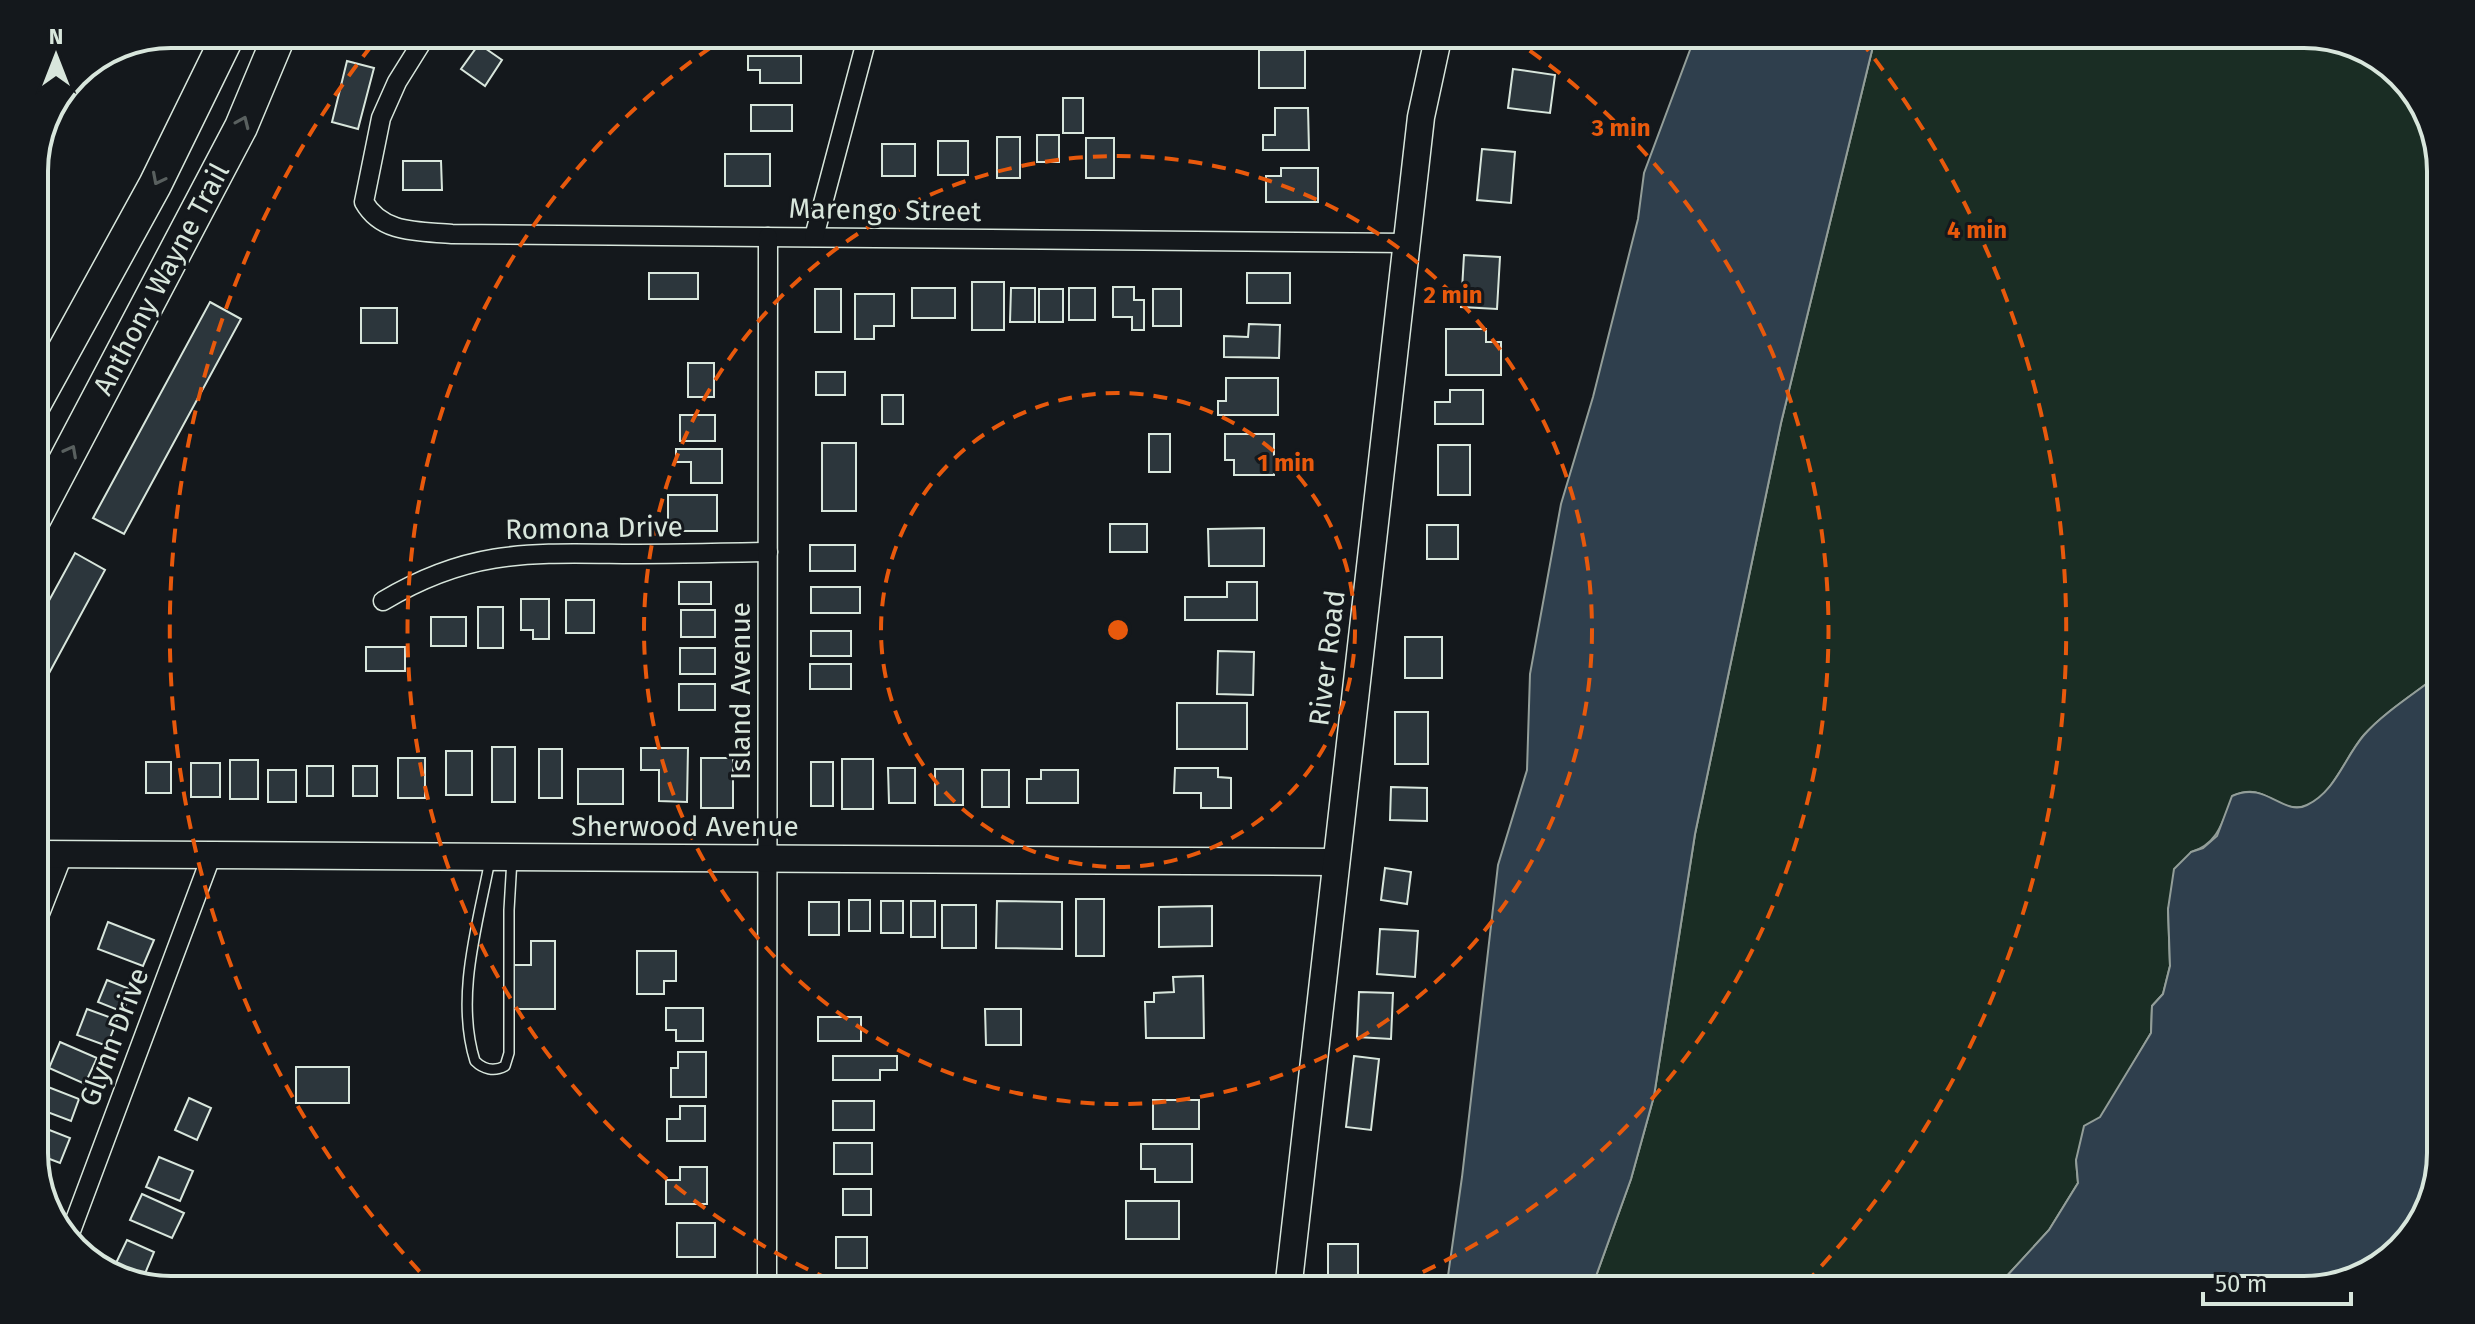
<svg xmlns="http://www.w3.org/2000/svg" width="2475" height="1324" font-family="'Fira Sans',sans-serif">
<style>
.green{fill:#1a2d24;stroke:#939e99;stroke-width:2}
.water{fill:#2f3f4d;stroke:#939e99;stroke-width:2}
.building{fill:#2c363c;stroke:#d8e6dc;stroke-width:2}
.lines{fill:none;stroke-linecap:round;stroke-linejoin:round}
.lane-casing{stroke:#d8e6dc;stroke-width:12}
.street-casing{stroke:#d8e6dc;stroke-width:21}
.secondary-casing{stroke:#d8e6dc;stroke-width:29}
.highway-casing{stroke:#d8e6dc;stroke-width:35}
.lane{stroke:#14181c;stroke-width:9}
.street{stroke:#14181c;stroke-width:18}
.secondary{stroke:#14181c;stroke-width:26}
.highway{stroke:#14181c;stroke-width:32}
.oneway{stroke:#59605f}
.ring{fill:none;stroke:#e8590c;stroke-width:4;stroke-dasharray:14 10}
.labels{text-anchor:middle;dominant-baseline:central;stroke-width:6;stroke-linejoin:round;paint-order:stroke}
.street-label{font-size:28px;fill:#d8e6dc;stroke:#14181c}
.rim{fill:none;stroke:#d8e6dc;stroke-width:4}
.centre{fill:#e8590c;stroke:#14181c;stroke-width:4}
.ring-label{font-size:24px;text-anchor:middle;font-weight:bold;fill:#e8590c;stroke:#14181c;stroke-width:6;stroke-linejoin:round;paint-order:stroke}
</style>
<rect width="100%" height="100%" fill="#14181c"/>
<path class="green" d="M 1876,34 L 2304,34 L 2365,48 L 2418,95 L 2441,162 L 2441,673 C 2418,691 2383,713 2364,735 C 2347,754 2329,804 2302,807 C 2273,811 2265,781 2233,796 C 2223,821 2218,844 2191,852 L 2168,909 L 2170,966 L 2163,994 L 2152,1006 L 2151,1033 L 2076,1160 L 2078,1183 L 2049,1230 L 1994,1290 L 1591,1290 L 1631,1179 L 1654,1096 L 1695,834 L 1781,423 Z"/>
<g class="water">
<polygon points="1696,34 1876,34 1781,423 1695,834 1654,1096 1631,1179 1591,1290 1446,1290 1462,1177 1498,865 1527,770 1530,674 1561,504 1593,397 1638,219 1644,173"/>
<path d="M 2441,673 L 2441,1153 L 2427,1214 L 2373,1271 L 2305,1290 L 1994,1290 L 2049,1230 L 2078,1183 L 2076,1160 L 2084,1126 L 2100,1117 L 2151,1033 L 2152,1006 L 2163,994 L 2170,966 L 2168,909 L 2174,869 L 2191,852 L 2203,848 L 2217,836 L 2232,796 C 2266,780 2283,817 2307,805 C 2336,791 2344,758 2364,735 C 2383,713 2418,691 2441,673 Z"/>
</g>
<g class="building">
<rect x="1276" y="34" width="44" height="8"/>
<polygon points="479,44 502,60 485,86 461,69"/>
<rect x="1259" y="50" width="46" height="38"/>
<polygon points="748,56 801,56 801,83 760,83 760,70 748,70"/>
<polygon points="347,61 374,68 358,129 332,122"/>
<polygon points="1513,69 1555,75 1550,113 1508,108"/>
<rect x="1063" y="98" width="20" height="35"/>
<rect x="751" y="105" width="41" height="26"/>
<polygon points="1275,108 1308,108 1309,150 1263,150 1263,135 1275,135"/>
<rect x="1037" y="135" width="22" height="27"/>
<rect x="997" y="137" width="23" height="41"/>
<rect x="1086" y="138" width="28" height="40"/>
<rect x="938" y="141" width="30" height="34"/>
<rect x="882" y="144" width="33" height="32"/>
<polygon points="1482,149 1515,152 1511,203 1477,200"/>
<rect x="725" y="154" width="45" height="32"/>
<polygon points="403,161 441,161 442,190 403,190"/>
<polygon points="1281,168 1318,168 1318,202 1266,202 1266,176 1281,176"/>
<polygon points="1464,255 1500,257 1497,309 1461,307"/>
<rect x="649" y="273" width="49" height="26"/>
<rect x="1247" y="273" width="43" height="30"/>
<rect x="972" y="282" width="32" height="48"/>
<polygon points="1113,287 1134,287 1134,300 1144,300 1144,330 1132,330 1132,317 1113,317"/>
<rect x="912" y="288" width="43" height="30"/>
<polygon points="1011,288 1035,288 1035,322 1010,322"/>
<rect x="1069" y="288" width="26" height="32"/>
<rect x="815" y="289" width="26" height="43"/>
<rect x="1039" y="289" width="24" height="33"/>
<rect x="1153" y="289" width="28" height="37"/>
<polygon points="855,294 894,294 894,326 874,326 874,339 855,339"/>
<polygon points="210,302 241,319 124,534 93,518"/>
<rect x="361" y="308" width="36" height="35"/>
<polygon points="1249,324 1280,325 1279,358 1224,357 1224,336 1248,337"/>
<polygon points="1446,329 1486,329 1486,342 1501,342 1501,375 1446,375"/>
<rect x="688" y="363" width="26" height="34"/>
<rect x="816" y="372" width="29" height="23"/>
<polygon points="1226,378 1278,378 1278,415 1218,415 1218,401 1226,401"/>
<polygon points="1450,390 1483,390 1483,424 1435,424 1435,402 1450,402"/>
<rect x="882" y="395" width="21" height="29"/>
<rect x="680" y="415" width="35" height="26"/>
<rect x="1149" y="434" width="21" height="38"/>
<polygon points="1225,434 1274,434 1274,475 1234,475 1234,460 1225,460"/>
<rect x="822" y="443" width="34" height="68"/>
<rect x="1438" y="445" width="32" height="50"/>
<polygon points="676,449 722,449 722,483 691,483 691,462 676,462"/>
<rect x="668" y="495" width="49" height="36"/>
<rect x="1110" y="524" width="37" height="28"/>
<rect x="1427" y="525" width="31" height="34"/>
<polygon points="1264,528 1264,566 1209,566 1208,529"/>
<rect x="810" y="545" width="45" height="26"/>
<polygon points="75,553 105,570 34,701 34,628"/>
<rect x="679" y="582" width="32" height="22"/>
<polygon points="1227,582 1257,582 1257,620 1185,620 1185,597 1227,597"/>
<rect x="811" y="587" width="49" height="26"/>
<polygon points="521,599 549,599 549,639 533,639 533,630 521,630"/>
<rect x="566" y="600" width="28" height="33"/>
<rect x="478" y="607" width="25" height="41"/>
<rect x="681" y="610" width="34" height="27"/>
<rect x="431" y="617" width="35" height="29"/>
<rect x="811" y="631" width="40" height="25"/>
<rect x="1405" y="637" width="37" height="41"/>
<rect x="366" y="647" width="39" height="24"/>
<rect x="680" y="648" width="35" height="26"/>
<polygon points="1218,651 1254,652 1253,695 1217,694"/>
<rect x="810" y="664" width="41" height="25"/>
<rect x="679" y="684" width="36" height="26"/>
<rect x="1177" y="703" width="70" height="46"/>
<rect x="1395" y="712" width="33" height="52"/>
<rect x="492" y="747" width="23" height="55"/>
<polygon points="641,748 688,748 687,802 659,801 659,770 641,770"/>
<rect x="539" y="749" width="23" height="49"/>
<rect x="446" y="751" width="26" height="44"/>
<rect x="398" y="758" width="27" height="40"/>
<rect x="701" y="758" width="32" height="50"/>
<rect x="842" y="759" width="31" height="50"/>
<rect x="230" y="760" width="28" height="39"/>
<rect x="146" y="762" width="25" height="31"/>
<rect x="811" y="762" width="22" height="44"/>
<rect x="191" y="763" width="29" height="34"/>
<rect x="307" y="766" width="26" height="30"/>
<rect x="353" y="766" width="24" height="30"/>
<polygon points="888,768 915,768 915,803 889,803"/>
<polygon points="1175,768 1218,768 1218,777 1231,778 1231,808 1201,808 1201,793 1174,793"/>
<rect x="578" y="769" width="45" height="35"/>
<rect x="935" y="769" width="28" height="36"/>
<rect x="268" y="770" width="28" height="32"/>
<rect x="982" y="770" width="27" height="37"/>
<polygon points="1041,770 1078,770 1078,803 1027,803 1027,779 1041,779"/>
<polygon points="1391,787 1427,788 1427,821 1390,820"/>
<polygon points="1385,868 1411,872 1407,904 1381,900"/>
<rect x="1076" y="899" width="28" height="57"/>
<rect x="849" y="900" width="21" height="31"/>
<rect x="881" y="901" width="22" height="32"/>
<rect x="911" y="901" width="24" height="36"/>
<polygon points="997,901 1062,902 1062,949 996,948"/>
<rect x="809" y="902" width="30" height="33"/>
<rect x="942" y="905" width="34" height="43"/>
<polygon points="1212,906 1212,946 1159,947 1159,907"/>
<polygon points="108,922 154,940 143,966 98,949"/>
<polygon points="1380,929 1418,931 1415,977 1377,974"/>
<polygon points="531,941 555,941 555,1009 514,1009 514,965 531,965"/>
<polygon points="637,951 676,951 676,981 664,981 664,994 637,994"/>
<polygon points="1203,976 1204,1038 1146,1038 1145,1002 1154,1002 1154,993 1174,992 1173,977"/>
<polygon points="107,980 132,990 123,1012 98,1002"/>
<polygon points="1359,992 1393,993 1391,1039 1357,1037"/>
<polygon points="666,1008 703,1008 703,1041 676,1041 676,1030 666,1030"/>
<polygon points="87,1009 117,1020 107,1046 77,1035"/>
<polygon points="985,1009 1021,1009 1021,1045 986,1045"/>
<rect x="818" y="1017" width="43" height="24"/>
<polygon points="60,1042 97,1058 85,1084 49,1068"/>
<polygon points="678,1052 706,1052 706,1097 671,1097 671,1068 678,1068"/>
<polygon points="833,1056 897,1056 897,1070 880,1070 880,1080 833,1080"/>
<polygon points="1354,1056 1379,1059 1371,1130 1346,1127"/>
<rect x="296" y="1067" width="53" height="36"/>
<polygon points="43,1085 79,1099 71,1121 34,1107"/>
<polygon points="189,1098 211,1108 197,1140 175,1130"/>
<rect x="1153" y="1100" width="46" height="29"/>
<rect x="833" y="1101" width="41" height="29"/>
<polygon points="680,1106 705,1106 705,1141 667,1141 667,1119 680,1119"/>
<polygon points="34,1124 70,1138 60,1163 34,1153"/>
<rect x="834" y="1143" width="38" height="31"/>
<polygon points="1141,1144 1192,1144 1192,1182 1155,1182 1155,1169 1141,1169"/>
<polygon points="159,1157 193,1171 180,1201 146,1187"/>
<polygon points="680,1167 707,1167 707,1204 666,1204 666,1180 680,1180"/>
<rect x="843" y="1189" width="28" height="26"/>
<polygon points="142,1194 184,1213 172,1238 130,1220"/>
<rect x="1126" y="1201" width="53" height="38"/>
<rect x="677" y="1223" width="38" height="34"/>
<rect x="836" y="1237" width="31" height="31"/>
<polygon points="127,1240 154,1252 144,1276 116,1263"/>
<rect x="1328" y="1244" width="30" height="46"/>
</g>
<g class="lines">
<g class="lane-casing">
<path id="lane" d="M 490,860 C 478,923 455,997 475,1061 C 483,1069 494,1072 505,1066 L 509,1053 L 509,910 L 512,859"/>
</g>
<g class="street-casing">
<g id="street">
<path d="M 427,34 L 397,82 L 381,118 L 364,202 C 382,234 419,231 452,234 L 1407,243"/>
<polyline points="814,237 868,34"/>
<path d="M 383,601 C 470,549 529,553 626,554 C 673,554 721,553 768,552"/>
<polyline points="34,929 63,855"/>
<polyline points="68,1239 212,854"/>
<polyline points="767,1290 768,237"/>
</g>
</g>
<g class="secondary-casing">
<g id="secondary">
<polyline points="34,854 1336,862"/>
<polyline points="1288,1290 1421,117 1439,34"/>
</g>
</g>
<g class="highway-casing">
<g id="highway">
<polyline points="34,405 155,185 229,34"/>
<polyline points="34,520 241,127 280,34"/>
</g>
</g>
<use href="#lane" class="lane"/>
<use href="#street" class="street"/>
<use href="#secondary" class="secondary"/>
<use href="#highway" class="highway"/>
</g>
<defs><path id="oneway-chevron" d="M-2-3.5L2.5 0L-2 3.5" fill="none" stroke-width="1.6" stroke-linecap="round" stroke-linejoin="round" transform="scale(2)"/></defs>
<g class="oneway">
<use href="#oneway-chevron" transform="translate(243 122) rotate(-66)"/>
<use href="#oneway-chevron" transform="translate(158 179) rotate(117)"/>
<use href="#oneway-chevron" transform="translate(71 451) rotate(-62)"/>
</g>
<g class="ring">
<circle cx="1118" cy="630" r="237"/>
<circle cx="1118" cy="630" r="474"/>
<path d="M852 1289A711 711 0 0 1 726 37M1510 37A711 711 0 0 1 1384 1289"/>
<path d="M436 1289A948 948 0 0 1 376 40M1860 40A948 948 0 0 1 1800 1289"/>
</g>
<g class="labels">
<g class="street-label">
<text transform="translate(885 210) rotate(1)">Marengo Street</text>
<text transform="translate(161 279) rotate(-62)">Anthony Wayne Trail</text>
<text transform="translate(594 528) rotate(-1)">Romona Drive</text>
<text transform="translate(1327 658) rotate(-83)">River Road</text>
<text transform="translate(740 691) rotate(-90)">Island Avenue</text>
<text x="685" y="826">Sherwood Avenue</text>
<text transform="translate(114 1037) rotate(-69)">Glynn Drive</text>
</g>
</g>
<path d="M0 0H2475V1324H0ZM171 48H2304A123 123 0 0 1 2427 171V1153A123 123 0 0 1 2304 1276H171A123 123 0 0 1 48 1153V171A123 123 0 0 1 171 48Z" fill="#14181c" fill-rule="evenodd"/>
<path class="rim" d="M171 48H2304A123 123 0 0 1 2427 171V1153A123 123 0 0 1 2304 1276H171A123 123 0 0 1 48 1153V171A123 123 0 0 1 171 48Z"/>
<circle cx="1118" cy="630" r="12" class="centre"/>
<g class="ring-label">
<text x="1621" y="136">3 min</text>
<text x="1977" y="238">4 min</text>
<text x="1453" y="303">2 min</text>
<text x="1286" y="471">1 min</text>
</g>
<g transform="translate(56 56)" stroke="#14181c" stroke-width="6" paint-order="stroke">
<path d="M0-6L14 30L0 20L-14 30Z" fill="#d8e6dc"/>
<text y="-12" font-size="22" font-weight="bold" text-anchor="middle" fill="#d8e6dc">N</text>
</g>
<path d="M2203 1292v12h148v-12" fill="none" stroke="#d8e6dc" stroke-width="4"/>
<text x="2215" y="1292" font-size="24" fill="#d8e6dc" stroke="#14181c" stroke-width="6" paint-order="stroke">50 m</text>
</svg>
